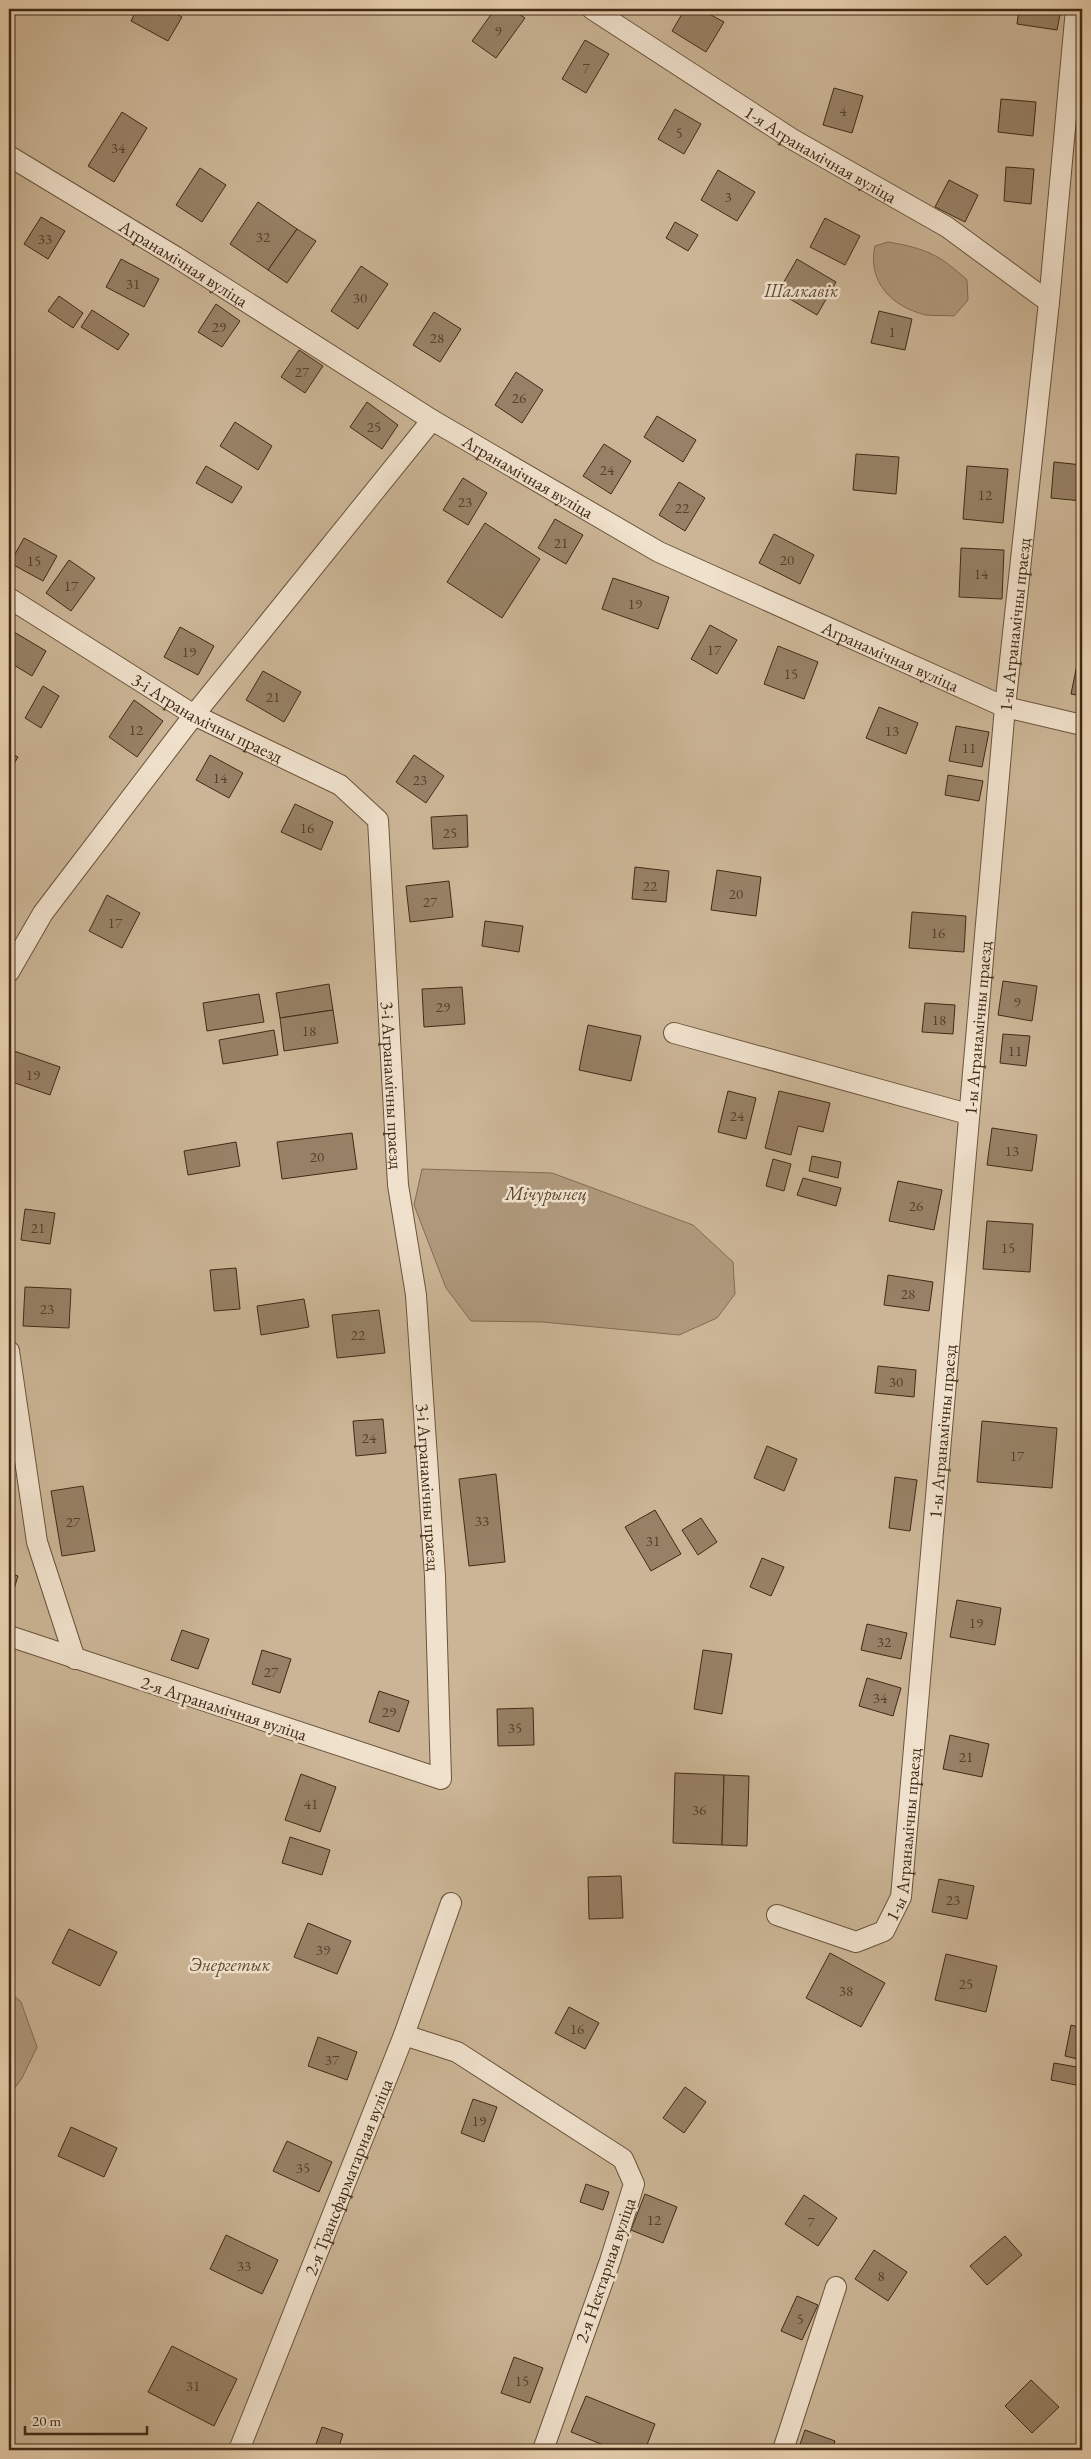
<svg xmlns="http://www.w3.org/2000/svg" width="1091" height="2459" font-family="'EB Garamond',serif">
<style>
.green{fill:#cbb596;stroke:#867056}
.water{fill:#af987c;stroke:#836c53}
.building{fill:#978166;stroke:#402a16}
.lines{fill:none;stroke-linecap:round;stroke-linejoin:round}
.service-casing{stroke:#6a543c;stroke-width:22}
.service{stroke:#f0e1cc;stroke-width:20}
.labels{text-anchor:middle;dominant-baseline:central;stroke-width:5;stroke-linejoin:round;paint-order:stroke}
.number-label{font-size:15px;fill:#56402a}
.street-label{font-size:18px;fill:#402a16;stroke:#f0e1cc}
.park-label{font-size:18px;font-style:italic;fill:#5c4630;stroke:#f0e1cc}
</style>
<rect width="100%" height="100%" fill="#e8d1b0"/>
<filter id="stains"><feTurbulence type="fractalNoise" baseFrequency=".004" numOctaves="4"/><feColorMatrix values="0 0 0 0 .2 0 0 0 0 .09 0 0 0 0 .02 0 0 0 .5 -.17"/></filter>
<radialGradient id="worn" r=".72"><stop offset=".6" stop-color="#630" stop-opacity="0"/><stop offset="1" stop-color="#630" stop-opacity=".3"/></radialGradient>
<rect class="green" x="9" y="9" width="1073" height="2441"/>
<g class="water">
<path d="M 888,242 C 925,248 940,255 967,280 L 968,300 L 954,316 C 945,315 935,316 926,315 C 892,307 867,282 875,246 Z"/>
<polygon points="422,1169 552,1173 693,1225 733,1262 735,1294 717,1318 679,1335 543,1322 471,1321 446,1288 414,1205"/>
<polygon points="9,1991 21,2002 37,2047 22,2078 9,2096"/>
</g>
<g class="building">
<polygon points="137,9 168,9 182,17 168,41 131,21"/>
<polygon points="495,9 511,9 525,18 496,58 472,41"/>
<polygon points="685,9 700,9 724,22 706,52 672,31"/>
<polygon points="1019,9 1061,9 1057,30 1017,24"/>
<polygon points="585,40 609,54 586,93 562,79"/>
<polygon points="834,88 863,96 852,133 823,125"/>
<polygon points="1001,99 1036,102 1033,136 998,132"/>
<polygon points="675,109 701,124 684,154 658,139"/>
<polygon points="122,112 147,128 114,182 88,166"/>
<polygon points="1006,167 1034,169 1031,204 1004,201"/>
<polygon points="200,168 226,185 202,222 176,205"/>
<polygon points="718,170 755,192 737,221 701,200"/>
<polygon points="949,180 978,195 965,222 935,207"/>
<polygon points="258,202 297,229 268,270 230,244"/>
<polygon points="41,217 65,231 48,259 24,244"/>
<polygon points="825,218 860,236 845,265 810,247"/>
<polygon points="675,222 698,235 688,251 666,238"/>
<polygon points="297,229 316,241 287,283 268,270"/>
<polygon points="121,259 159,279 144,307 106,287"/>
<polygon points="797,259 836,282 817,315 778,292"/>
<polygon points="361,266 388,284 358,329 331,311"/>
<polygon points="59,296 83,313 73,328 48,311"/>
<polygon points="216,304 240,321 222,347 198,332"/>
<polygon points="92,310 129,334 118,350 81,327"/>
<polygon points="879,311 912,319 905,350 871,343"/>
<polygon points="434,312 461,329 440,362 413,345"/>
<polygon points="299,350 323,366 305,393 281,377"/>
<polygon points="516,372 543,390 522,423 495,405"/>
<polygon points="367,402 398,425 382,449 350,427"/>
<polygon points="657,416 696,440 683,462 644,437"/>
<polygon points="235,422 272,446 258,470 220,446"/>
<polygon points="604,444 631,461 611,494 583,476"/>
<polygon points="856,454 899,457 896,494 853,490"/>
<polygon points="1054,462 1082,465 1082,501 1051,498"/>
<polygon points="206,466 242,487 232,503 196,483"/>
<polygon points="967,466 1008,469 1003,523 963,519"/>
<polygon points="463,478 487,493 468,525 443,510"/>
<polygon points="679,482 705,498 685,531 659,515"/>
<polygon points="555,519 583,535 566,564 538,548"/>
<polygon points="485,523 540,559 502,618 447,582"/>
<polygon points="774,534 814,555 800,584 759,563"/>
<polygon points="24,538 57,556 43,581 10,563"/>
<polygon points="961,548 1004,550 1002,599 959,597"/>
<polygon points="69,560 95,578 71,611 46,593"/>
<polygon points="613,578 669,597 658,629 602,609"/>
<polygon points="710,625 737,640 717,674 691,659"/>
<polygon points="180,627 214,646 198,675 164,657"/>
<polygon points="14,632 46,651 32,676 9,662 9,641"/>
<polygon points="778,646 818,662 804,699 764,684"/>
<polygon points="1080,650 1082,650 1082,696 1071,694"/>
<polygon points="263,671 301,692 284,722 246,700"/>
<polygon points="43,686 59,696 41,728 25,718"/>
<polygon points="134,700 163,721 137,757 109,737"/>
<polygon points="879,707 918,723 906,754 866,738"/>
<polygon points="956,726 989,732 982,767 949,761"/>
<polygon points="9,752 18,757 9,772"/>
<polygon points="210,755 243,773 229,798 196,780"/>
<polygon points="414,755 444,776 426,803 396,782"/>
<polygon points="948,775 983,781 979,801 945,795"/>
<polygon points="295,804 333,822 321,850 281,832"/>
<polygon points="467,815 468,847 433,849 431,817"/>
<polygon points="635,867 669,871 666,902 632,899"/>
<polygon points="717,870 761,877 756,916 711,910"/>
<polygon points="449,881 453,917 410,922 406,886"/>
<polygon points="107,895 140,913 122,948 89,931"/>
<polygon points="912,912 966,916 964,952 909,948"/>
<polygon points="485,921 523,926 519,952 482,946"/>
<polygon points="1003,981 1037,986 1032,1021 998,1015"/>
<polygon points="329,984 333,1010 280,1018 276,993"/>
<polygon points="462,987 465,1024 424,1027 422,989"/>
<polygon points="259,994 264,1022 207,1031 203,1003"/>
<polygon points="925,1003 955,1005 953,1034 922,1032"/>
<polygon points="333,1010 338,1043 284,1051 280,1018"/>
<polygon points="588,1025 641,1036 631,1081 579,1070"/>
<polygon points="274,1030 278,1055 223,1064 219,1040"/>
<polygon points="1003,1034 1030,1036 1026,1066 1000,1063"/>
<polygon points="14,1051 60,1067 50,1095 9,1081 9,1065"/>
<polygon points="728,1091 756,1098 746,1139 718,1132"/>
<polygon points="779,1091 830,1103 823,1132 798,1126 791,1155 765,1148"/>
<polygon points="992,1128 1037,1135 1032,1171 987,1165"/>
<polygon points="352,1133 357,1169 282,1179 277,1142"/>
<polygon points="236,1142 240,1166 188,1175 184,1151"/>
<polygon points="812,1156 841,1162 838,1178 809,1171"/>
<polygon points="773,1159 791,1164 784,1191 766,1186"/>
<polygon points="803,1178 841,1188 836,1206 797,1195"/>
<polygon points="898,1181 942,1190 934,1230 889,1221"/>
<polygon points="25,1209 55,1213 50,1244 21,1240"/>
<polygon points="987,1221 1033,1224 1030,1272 983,1269"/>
<polygon points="236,1268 240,1309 214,1311 210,1270"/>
<polygon points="888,1275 933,1282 929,1311 884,1305"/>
<polygon points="25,1287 71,1289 69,1328 23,1326"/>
<polygon points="304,1299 309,1327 261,1335 257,1306"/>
<polygon points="379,1310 385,1353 337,1358 332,1315"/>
<polygon points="878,1366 916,1370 914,1397 875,1393"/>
<polygon points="383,1419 386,1453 356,1456 353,1421"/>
<polygon points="982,1421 1057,1428 1052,1488 977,1482"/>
<polygon points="767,1446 797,1459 784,1491 754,1478"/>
<polygon points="496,1474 505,1562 469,1566 459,1479"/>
<polygon points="895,1477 917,1480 910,1531 889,1528"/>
<polygon points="83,1486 95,1551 62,1556 51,1491"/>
<polygon points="655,1510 681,1554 651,1571 625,1527"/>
<polygon points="701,1518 717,1542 698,1555 682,1530"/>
<polygon points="762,1558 784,1567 771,1596 750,1587"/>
<polygon points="9,1573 18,1576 9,1605"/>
<polygon points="957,1600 1001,1608 995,1645 950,1637"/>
<polygon points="867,1624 907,1633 901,1659 861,1650"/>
<polygon points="182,1630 209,1639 198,1669 171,1660"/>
<polygon points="262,1650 291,1659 280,1693 252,1684"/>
<polygon points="703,1650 732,1654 722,1714 694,1709"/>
<polygon points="867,1678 901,1688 893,1716 859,1706"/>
<polygon points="379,1691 409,1701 399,1732 369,1722"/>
<polygon points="533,1708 534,1745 498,1746 497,1709"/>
<polygon points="950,1735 989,1744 982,1777 943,1769"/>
<polygon points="675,1773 724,1775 722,1845 673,1843"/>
<polygon points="301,1774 336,1787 320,1832 285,1820"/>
<polygon points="724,1775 749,1776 747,1846 722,1845"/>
<polygon points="290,1837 330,1850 322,1875 282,1863"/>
<polygon points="621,1876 623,1918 589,1919 588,1877"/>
<polygon points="939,1879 974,1886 967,1919 932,1912"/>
<polygon points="308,1923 351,1941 337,1974 294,1957"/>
<polygon points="69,1929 117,1952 100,1986 52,1963"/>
<polygon points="830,1953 885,1983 861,2027 806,1998"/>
<polygon points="946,1954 997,1966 986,2012 935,2000"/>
<polygon points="569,2007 599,2023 585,2049 555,2033"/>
<polygon points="1071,2025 1082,2028 1082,2060 1065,2056"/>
<polygon points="318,2037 357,2052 347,2080 308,2066"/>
<polygon points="1054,2063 1082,2068 1081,2086 1051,2080"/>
<polygon points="685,2087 706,2102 684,2133 663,2118"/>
<polygon points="473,2099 497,2107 484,2142 461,2133"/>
<polygon points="71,2127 117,2148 104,2177 58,2156"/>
<polygon points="287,2141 332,2162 319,2192 273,2171"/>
<polygon points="586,2184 609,2192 603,2210 580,2202"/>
<polygon points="645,2194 677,2207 663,2243 631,2230"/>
<polygon points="804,2195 837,2218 818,2246 785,2224"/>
<polygon points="226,2235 278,2260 262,2294 210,2269"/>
<polygon points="1005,2236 1022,2255 987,2285 970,2266"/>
<polygon points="874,2250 907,2272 888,2301 855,2279"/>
<polygon points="797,2296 818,2305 802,2340 781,2331"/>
<polygon points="172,2346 237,2379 214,2426 148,2392"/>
<polygon points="514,2357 543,2368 530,2403 501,2393"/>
<polygon points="1031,2380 1059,2407 1032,2433 1005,2406"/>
<polygon points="586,2396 655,2424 645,2450 616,2450 571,2432"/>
<polygon points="322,2427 343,2434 338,2450 314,2450"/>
<polygon points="805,2430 835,2441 832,2450 798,2450"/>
</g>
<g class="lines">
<g class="service-casing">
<g id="service">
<path id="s1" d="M 592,9 L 792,139 L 947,227 L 1049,302"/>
<path id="s2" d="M 9,156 L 176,257 L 432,420 L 659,552 L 1005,707 L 1082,725"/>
<path id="s3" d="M 9,598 L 194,715 L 340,785 L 378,820 L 398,1185 L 416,1295 L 435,1576 L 441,1779 L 9,1636"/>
<polyline points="9,972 43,913 194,715 432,420"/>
<polyline points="674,1033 968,1114"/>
<polyline points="9,1351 37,1542 75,1659"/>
<path id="s4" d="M 777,1915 L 856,1942 L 884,1931 L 901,1897 L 1005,707 L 1049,302 L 1076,9"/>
<polyline points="404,2035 457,2052 623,2159 634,2184 610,2261 543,2450"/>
<path id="s5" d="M 239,2450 L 404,2035 L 451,1903"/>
<polyline points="783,2450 836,2287"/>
</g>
</g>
<use href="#service" class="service"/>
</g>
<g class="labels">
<g class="number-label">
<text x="498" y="30">9</text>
<text x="586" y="67">7</text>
<text x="843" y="110">4</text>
<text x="679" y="132">5</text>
<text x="118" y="147">34</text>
<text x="728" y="196">3</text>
<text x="263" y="236">32</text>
<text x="45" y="238">33</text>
<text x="133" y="283">31</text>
<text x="360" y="297">30</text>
<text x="219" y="326">29</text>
<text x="892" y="331">1</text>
<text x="437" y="337">28</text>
<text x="302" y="371">27</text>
<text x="519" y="397">26</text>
<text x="374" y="426">25</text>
<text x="607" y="469">24</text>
<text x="985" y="494">12</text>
<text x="465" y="501">23</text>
<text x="682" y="507">22</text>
<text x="561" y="542">21</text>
<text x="787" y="559">20</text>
<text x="34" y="560">15</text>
<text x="981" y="573">14</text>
<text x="71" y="585">17</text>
<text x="635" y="603">19</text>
<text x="714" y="649">17</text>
<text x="189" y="651">19</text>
<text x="791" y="673">15</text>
<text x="273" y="696">21</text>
<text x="136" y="729">12</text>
<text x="892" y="730">13</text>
<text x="969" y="747">11</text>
<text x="220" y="777">14</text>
<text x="420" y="779">23</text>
<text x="307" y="827">16</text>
<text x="450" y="832">25</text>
<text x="650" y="885">22</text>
<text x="736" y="893">20</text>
<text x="430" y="901">27</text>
<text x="115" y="922">17</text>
<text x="938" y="932">16</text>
<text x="1017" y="1001">9</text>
<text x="443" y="1006">29</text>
<text x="939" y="1019">18</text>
<text x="309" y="1030">18</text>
<text x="1015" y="1050">11</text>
<text x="33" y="1074">19</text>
<text x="737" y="1115">24</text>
<text x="1012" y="1150">13</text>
<text x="317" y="1156">20</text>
<text x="916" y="1205">26</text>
<text x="38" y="1227">21</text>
<text x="1008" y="1247">15</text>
<text x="908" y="1293">28</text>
<text x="47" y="1308">23</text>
<text x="358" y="1334">22</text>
<text x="896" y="1381">30</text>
<text x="369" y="1437">24</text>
<text x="1017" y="1455">17</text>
<text x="482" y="1520">33</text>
<text x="73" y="1521">27</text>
<text x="653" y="1540">31</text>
<text x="976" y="1622">19</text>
<text x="884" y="1641">32</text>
<text x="271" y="1671">27</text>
<text x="880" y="1697">34</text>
<text x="389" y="1711">29</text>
<text x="515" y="1727">35</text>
<text x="966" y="1756">21</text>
<text x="311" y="1803">41</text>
<text x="699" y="1809">36</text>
<text x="953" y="1899">23</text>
<text x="323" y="1949">39</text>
<text x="966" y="1983">25</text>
<text x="846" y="1990">38</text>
<text x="577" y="2028">16</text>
<text x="332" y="2059">37</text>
<text x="479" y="2120">19</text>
<text x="303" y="2167">35</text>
<text x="654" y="2219">12</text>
<text x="811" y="2221">7</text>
<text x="244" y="2265">33</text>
<text x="881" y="2275">8</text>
<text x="800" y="2318">5</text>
<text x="522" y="2380">15</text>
<text x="193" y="2385">31</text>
</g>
<g class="street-label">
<text stroke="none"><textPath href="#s1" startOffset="271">1-я Агранамічная вуліца</textPath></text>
<text stroke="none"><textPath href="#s2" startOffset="205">Агранамічная вуліца</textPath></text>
<text stroke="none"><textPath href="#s2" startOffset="610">Агранамічная вуліца</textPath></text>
<text stroke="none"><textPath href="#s4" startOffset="1429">1-ы Агранамічны праезд</textPath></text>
<text stroke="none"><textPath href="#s2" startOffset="1015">Агранамічная вуліца</textPath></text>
<text stroke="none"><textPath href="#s3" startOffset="232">3-і Агранамічны праезд</textPath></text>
<text stroke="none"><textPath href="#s4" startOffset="1024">1-ы Агранамічны праезд</textPath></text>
<text stroke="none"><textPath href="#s3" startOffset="698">3-і Агранамічны праезд</textPath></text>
<text stroke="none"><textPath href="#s4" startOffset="619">1-ы Агранамічны праезд</textPath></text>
<text stroke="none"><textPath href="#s3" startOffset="1102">3-і Агранамічны праезд</textPath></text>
<text transform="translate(224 1708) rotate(18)">2-я Агранамічная вуліца</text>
<text stroke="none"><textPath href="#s4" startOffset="214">1-ы Агранамічны праезд</textPath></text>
<text stroke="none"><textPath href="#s5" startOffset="294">2-я Трансфарматарная вуліца</textPath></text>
<text transform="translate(605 2270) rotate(-71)">2-я Нектарная вуліца</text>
</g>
<g class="park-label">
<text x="801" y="290">Шалкавік</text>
<text x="546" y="1193">Мічурынец</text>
<text x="230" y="1964">Энергетык</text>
</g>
</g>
<rect width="1091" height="2459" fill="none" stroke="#e8d1b0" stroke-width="30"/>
<rect x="10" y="10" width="1071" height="2439" fill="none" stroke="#402a16" stroke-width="2.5"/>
<rect x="15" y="15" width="1061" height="2429" fill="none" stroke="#402a16"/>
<path d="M25 2426v8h122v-8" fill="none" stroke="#402a16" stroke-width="2.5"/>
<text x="32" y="2426" font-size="15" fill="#402a16" stroke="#f0e1cc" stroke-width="4" paint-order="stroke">20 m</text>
<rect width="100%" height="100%" filter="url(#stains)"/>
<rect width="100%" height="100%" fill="url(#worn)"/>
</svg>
